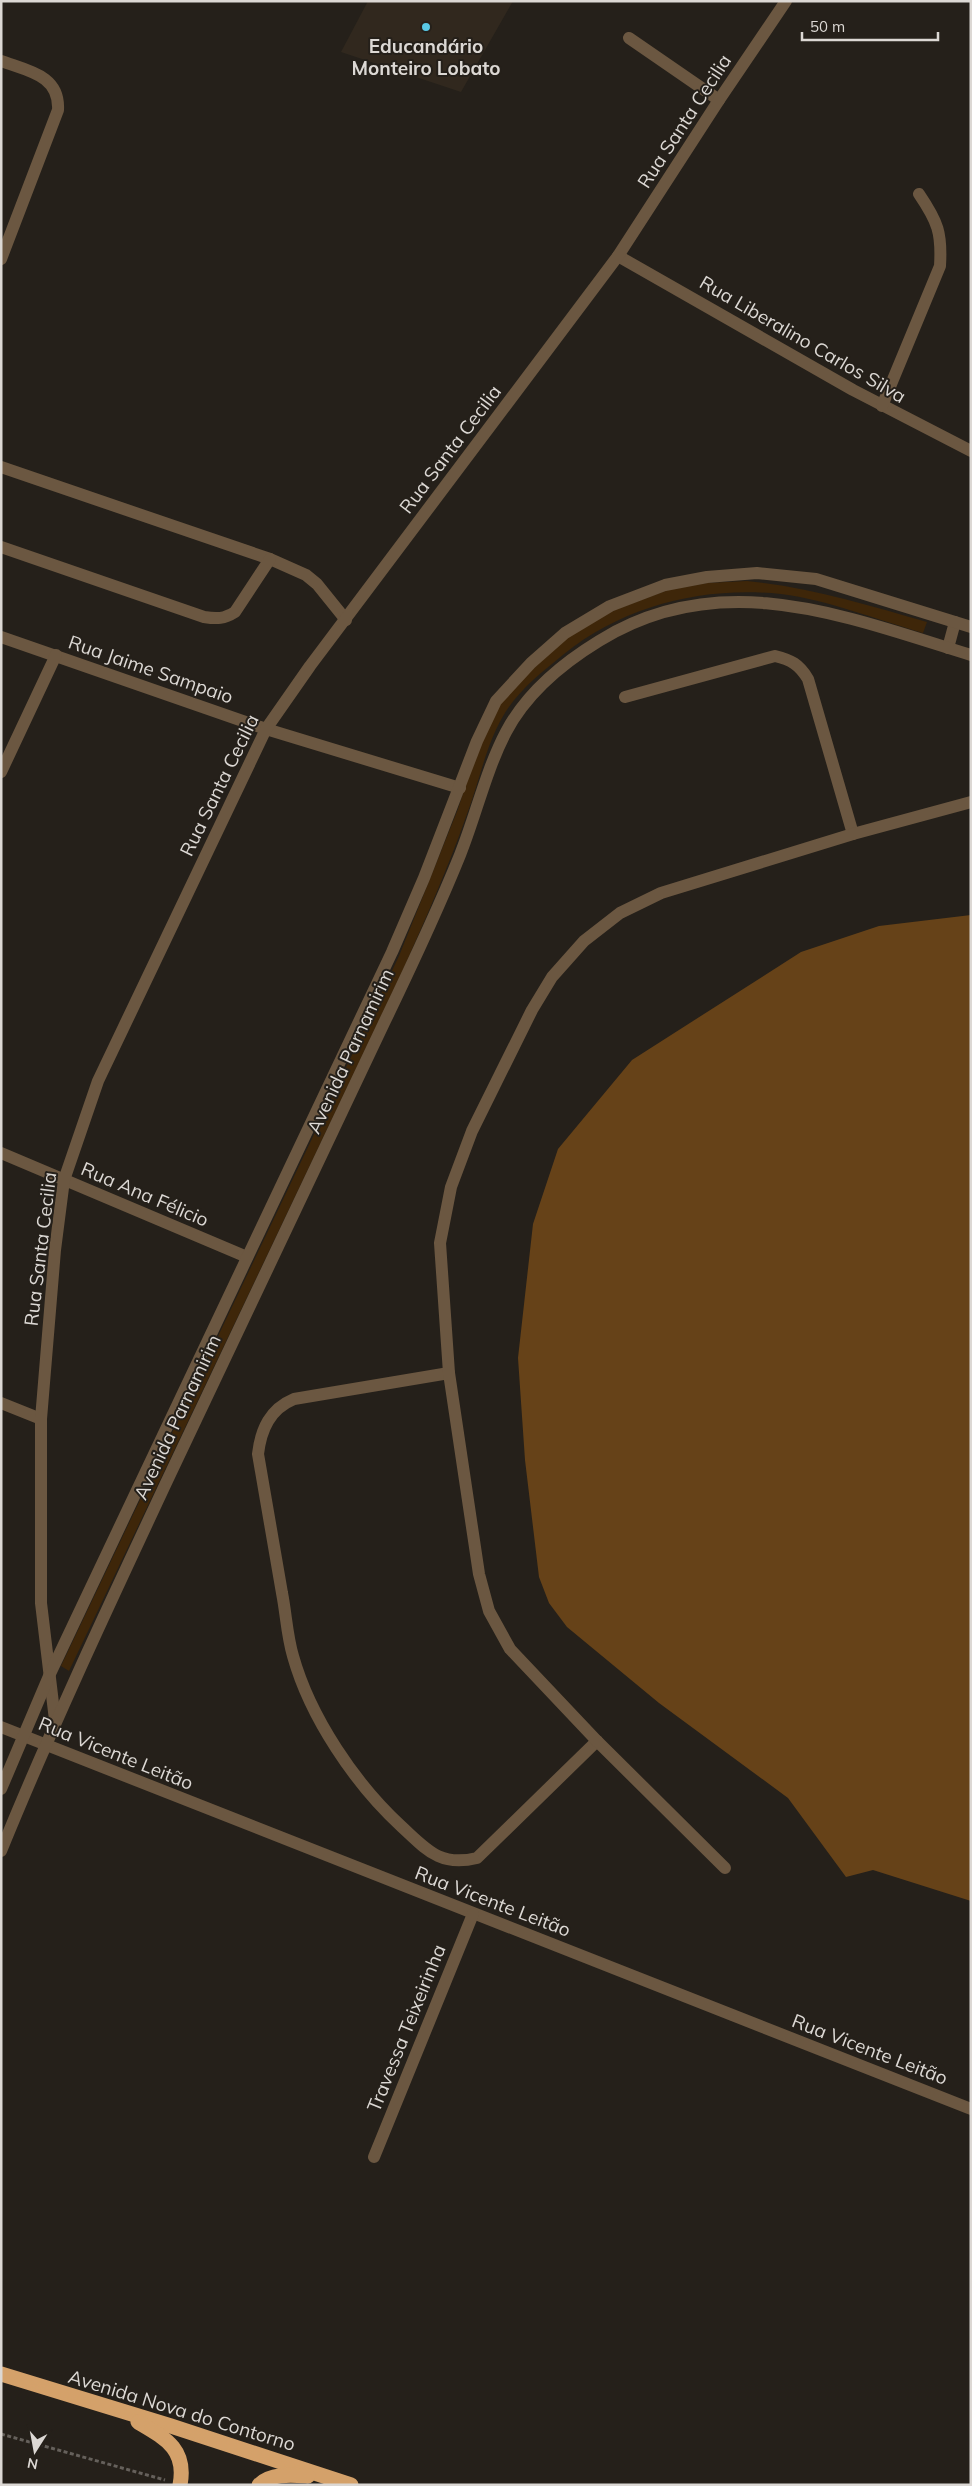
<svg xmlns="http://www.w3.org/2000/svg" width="972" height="2486" font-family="Mulish,sans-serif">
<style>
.built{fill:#31281e}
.green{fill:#3e2609}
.water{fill:#664218}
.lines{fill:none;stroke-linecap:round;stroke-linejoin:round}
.path{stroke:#65605b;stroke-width:3;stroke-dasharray:4 2.5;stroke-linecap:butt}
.minor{stroke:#6b5741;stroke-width:12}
.highway{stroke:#d4a16a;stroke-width:15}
.poi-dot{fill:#59c8e5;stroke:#25201a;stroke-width:2}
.labels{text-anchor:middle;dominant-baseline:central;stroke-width:4;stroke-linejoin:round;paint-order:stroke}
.poi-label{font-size:19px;font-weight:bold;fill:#dcd8d4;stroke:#25201a}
.street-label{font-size:19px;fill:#dcd8d4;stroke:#25201a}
</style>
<rect width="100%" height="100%" fill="#25201a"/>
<polygon class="built" points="368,1 513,1 461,92 341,52"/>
<path class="green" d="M 747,581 C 809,587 868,605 927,622 L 923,633 C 878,620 828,600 781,594 C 704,586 625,605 564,654 C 541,673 516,692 502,718 C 485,748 479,783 467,814 C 448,868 425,920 402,972 L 69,1671 L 61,1666 L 399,956 L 458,809 L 482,734 L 503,697 L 565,639 L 588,624 L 617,609 L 668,590 L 707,583 Z"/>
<polygon class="water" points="971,915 971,1901 873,1870 846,1877 788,1798 659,1703 567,1627 549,1603 539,1577 525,1460 518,1358 533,1224 558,1149 632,1060 801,952 879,926"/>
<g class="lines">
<polyline class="path" points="1,2434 165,2480"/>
<g class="minor">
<polyline points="629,38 719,100"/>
<path d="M 1,61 C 28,71 60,75 58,110 L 1,259"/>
<polyline points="618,256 853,390 971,451"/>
<path d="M 882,406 L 940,266 C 942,233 938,222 919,194"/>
<polyline points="1,467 270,559 306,575 317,584 346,620"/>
<path d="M 1,547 L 204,617 C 217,619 224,619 235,612 L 270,559"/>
<polyline points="1,637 266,729 460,788"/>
<polyline points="948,648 955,622"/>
<path d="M 625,697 L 775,656 C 791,660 799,664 808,679 L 853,834"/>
<polyline points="1,772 56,655"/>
<polyline points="1,1153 247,1257"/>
<path d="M 449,1373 L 294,1399 C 270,1409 261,1429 258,1454 C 266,1500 274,1546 282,1593 C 286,1613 287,1636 293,1656 C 310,1717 355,1784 402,1827 C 427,1850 440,1867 477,1858 L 597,1741"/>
<polyline points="1,1403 41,1419"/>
<polyline points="55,1720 41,1603 41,1419 55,1250 64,1180 98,1081 266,729 310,666 618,256 719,100 786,1"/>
<polyline points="1,1727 971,2109"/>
<polyline points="1,1789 49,1676 392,952 424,878 477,741 496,701 531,663 565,633 610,606 665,585 707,577 757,573 816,579 971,627"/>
<path d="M 1,1851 C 52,1726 109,1605 166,1483 C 238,1329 311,1176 384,1023 C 411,967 437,912 460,855 C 476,815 486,770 506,732 C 526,694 563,663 599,641 C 721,565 847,617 971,655"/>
<polyline points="725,1868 597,1741 510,1649 489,1611 479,1574 449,1373 440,1243 451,1187 472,1131 532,1010 552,977 584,941 620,913 661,893 853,834 971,802"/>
<polyline points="374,2157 473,1914"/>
</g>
<g class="highway">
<polyline points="1,2374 171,2426 351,2485"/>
<path d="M 138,2422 C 165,2438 187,2449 180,2485"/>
<path d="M 259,2485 C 271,2473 292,2475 308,2476"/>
</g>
</g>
<circle class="poi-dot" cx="426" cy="27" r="5"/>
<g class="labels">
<g class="poi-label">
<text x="426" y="46">Educandário<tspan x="426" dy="22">Monteiro Lobato</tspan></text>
</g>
<g class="street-label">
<text transform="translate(684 121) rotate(-57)">Rua Santa Cecilia</text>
<text transform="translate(803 339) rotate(30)">Rua Liberalino Carlos Silva</text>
<text transform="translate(450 449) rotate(-53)">Rua Santa Cecilia</text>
<text transform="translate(151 669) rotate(19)">Rua Jaime Sampaio</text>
<text transform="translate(219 785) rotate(-64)">Rua Santa Cecilia</text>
<text transform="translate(350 1051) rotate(-65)">Avenida Parnamirim</text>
<text transform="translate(145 1194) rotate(23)">Rua Ana Félicio</text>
<text transform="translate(40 1249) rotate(-83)">Rua Santa Cecilia</text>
<text transform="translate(177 1417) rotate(-65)">Avenida Parnamirim</text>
<text transform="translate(116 1753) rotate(22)">Rua Vicente Leitão</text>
<text transform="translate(493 1901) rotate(21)">Rua Vicente Leitão</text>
<text transform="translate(406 2028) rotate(-68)">Travessa Teixeirinha</text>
<text transform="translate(870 2049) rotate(21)">Rua Vicente Leitão</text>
<text transform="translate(182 2410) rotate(17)">Avenida Nova do Contorno</text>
</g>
</g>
<rect width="972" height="2486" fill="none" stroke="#dcd8d4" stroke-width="5"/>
<g transform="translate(35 2451) rotate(191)" stroke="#25201a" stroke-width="4" paint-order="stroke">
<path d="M0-4L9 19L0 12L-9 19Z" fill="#dcd8d4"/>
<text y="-8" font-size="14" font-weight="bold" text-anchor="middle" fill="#dcd8d4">N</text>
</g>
<path d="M802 32v8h136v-8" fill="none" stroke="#dcd8d4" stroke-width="2.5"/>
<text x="810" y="32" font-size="15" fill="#dcd8d4" stroke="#25201a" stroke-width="4" paint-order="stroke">50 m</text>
</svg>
